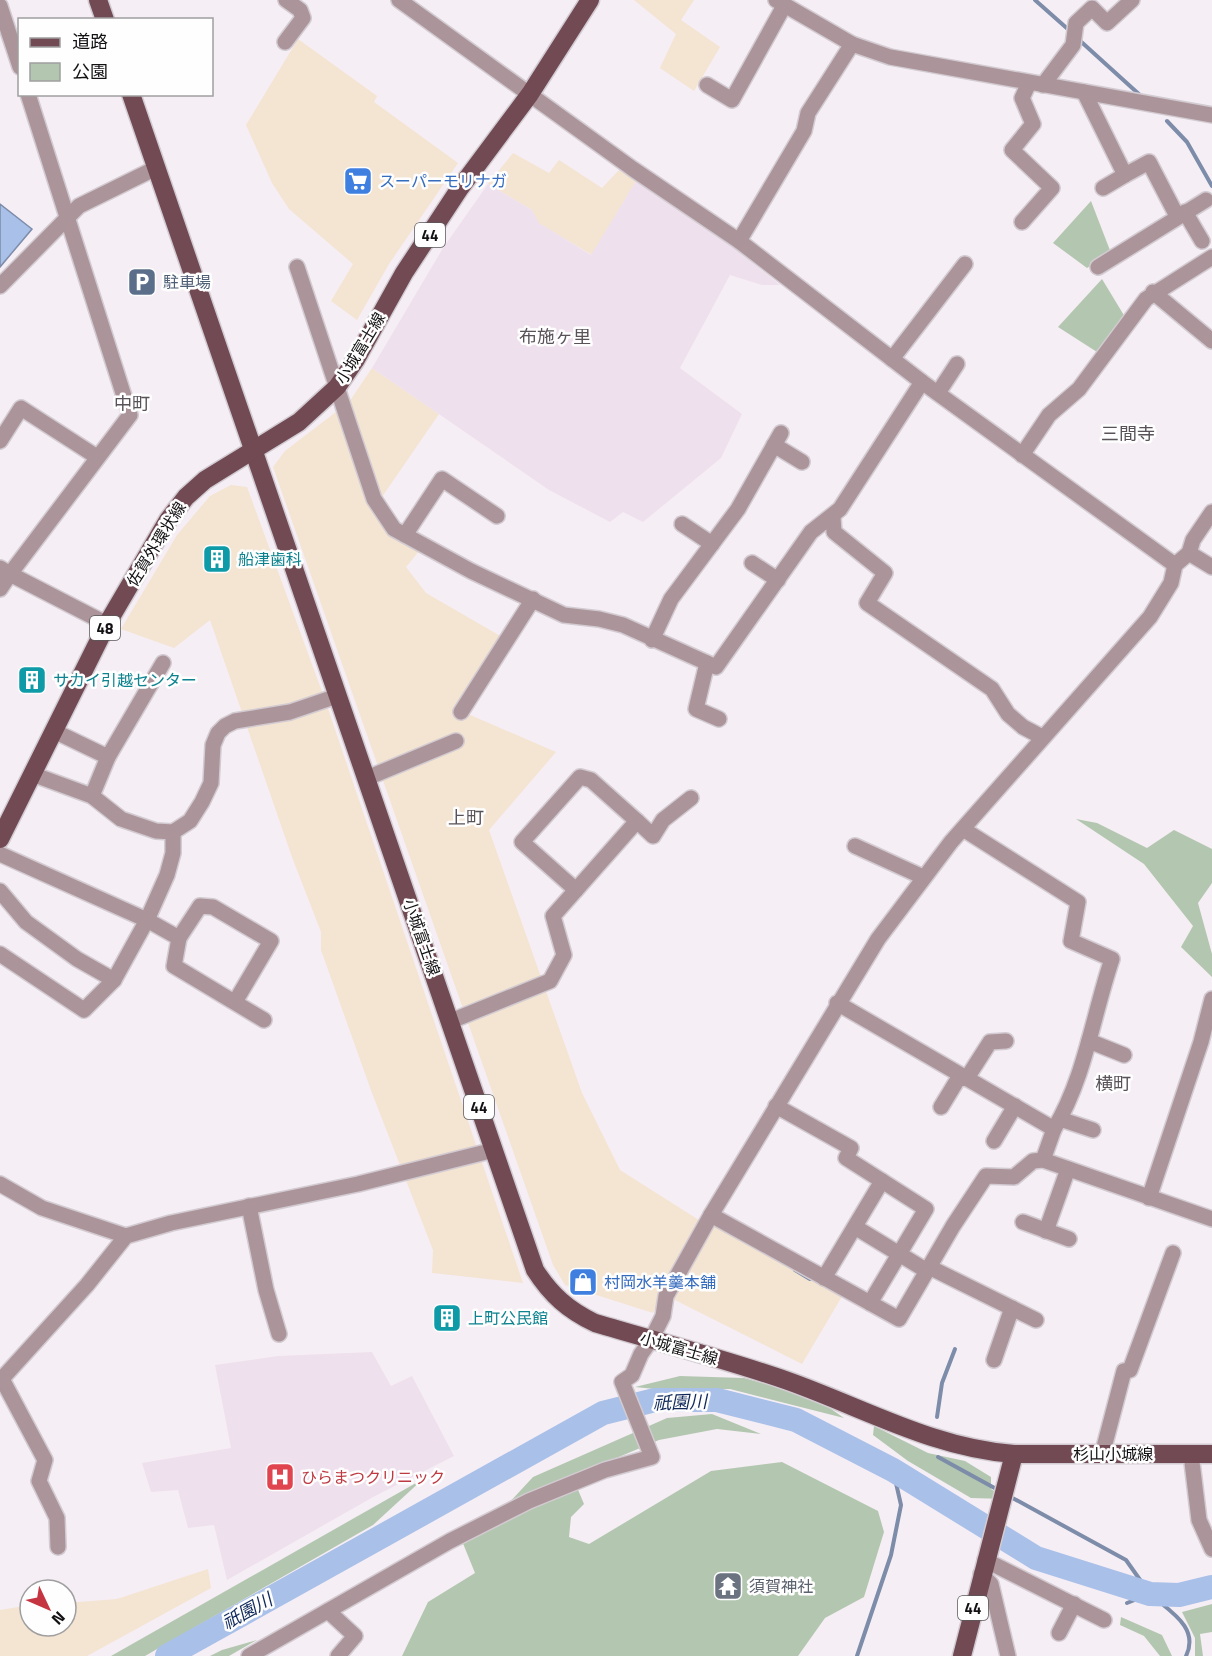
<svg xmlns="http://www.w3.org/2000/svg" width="1212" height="1656" font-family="'Titillium Web','Noto Sans JP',sans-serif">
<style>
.commercial{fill:#f4e4d2}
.built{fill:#efe0ed}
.green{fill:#b3c7b0}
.water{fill:#a9c0e9;stroke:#7c8ca9;stroke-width:1.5}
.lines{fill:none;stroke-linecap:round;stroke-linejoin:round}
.stream{stroke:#7c8ca9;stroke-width:4}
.river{stroke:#a9c0e9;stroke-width:24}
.minor-casing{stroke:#d2cbd1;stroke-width:18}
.major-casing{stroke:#d2cbd1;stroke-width:21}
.minor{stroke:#ac959a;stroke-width:15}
.major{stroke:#714a54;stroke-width:18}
.labels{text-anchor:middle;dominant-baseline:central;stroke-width:5;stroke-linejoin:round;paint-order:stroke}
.shield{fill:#fefefe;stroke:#5a585a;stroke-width:1.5}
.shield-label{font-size:15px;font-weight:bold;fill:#131113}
.shop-label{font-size:16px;fill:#366cbe;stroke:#fefefe;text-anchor:start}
.service-label{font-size:16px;fill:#4e5e75;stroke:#fefefe;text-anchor:start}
.street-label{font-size:16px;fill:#131113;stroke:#fefefe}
.culture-label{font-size:16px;fill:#0d838f;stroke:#fefefe;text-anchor:start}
.health-label{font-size:16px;fill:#be3a42;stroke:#fefefe;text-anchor:start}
.worship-label{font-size:16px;fill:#5b616d;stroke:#fefefe;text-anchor:start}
.neighbourhood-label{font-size:18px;fill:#595359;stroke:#fefefe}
.water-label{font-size:18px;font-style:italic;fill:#10295a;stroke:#fefefe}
</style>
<rect width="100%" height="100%" fill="#f6eef5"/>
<g class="commercial">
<polygon points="634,0 694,0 681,20 720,47 694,91 660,68 676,34"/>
<polygon points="298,39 377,96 374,102 458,163 389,264 357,320 331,301 353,264 289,209 272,183 246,125"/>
<polygon points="513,153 549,173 559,160 602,188 619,170 636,181 592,255 538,223 532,210 488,184"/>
<polygon points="372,368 439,414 373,510 420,550 406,567 426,593 509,641 468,714 556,752 489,830 582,1093 620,1170 702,1222 716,1222 844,1293 802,1364 663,1294 653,1313 565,1285 553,1265 273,467 285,451 349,402"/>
<polygon points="231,485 247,487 324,697 523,1283 432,1273 433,1250 372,1093 321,950 321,932 292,857 210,620 174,648 121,629 177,535 210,496"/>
<polygon points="208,1569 211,1588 87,1656 0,1656 0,1610 30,1605 30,1626 66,1626 66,1603 117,1599"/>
</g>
<g class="built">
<polygon points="636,181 737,250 780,285 762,285 730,275 680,368 742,414 721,458 643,522 623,512 610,522 549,490 372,368 443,248 488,184 532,210 539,223 591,255"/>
<polygon points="372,1352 391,1386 412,1376 454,1456 375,1496 227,1580 214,1525 188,1528 178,1490 151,1492 142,1463 231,1448 215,1365 278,1356"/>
</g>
<g class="green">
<polygon points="1091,201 1111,253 1087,268 1053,243"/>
<polygon points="1102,279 1125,317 1097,352 1058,327"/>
<polygon points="1076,819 1097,823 1147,848 1174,830 1212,849 1212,883 1198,903 1212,954 1212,977 1181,947 1193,926 1144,864"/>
<polygon points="680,1376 744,1378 814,1397 844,1418 730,1389 664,1390 635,1387"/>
<polygon points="712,1414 761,1434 717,1429 659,1440 508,1504 533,1477 667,1418"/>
<polygon points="874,1426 928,1453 965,1461 991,1477 991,1489 1005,1499 971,1498 908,1461 873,1435"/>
<polygon points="782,1462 878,1511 884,1532 864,1597 825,1618 798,1656 402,1656 428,1602 475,1573 462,1541 576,1485 584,1504 571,1517 569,1537 589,1544 711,1471"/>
<polygon points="423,1479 373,1525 145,1656 111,1656"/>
<polygon points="1212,1604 1212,1632 1200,1634 1203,1656 1195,1656 1195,1638 1182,1612"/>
<polygon points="1121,1617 1162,1635 1172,1656 1160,1656 1144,1636 1120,1625"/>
<polygon points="257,1640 229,1656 210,1656 222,1650"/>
</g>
<polygon class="water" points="0,204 32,229 0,267"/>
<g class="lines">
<g class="stream">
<polyline points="1035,0 1070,31"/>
<polyline points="1077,38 1141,96"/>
<polyline points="1167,121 1187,142 1212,186"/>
<polyline points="795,1270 810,1279"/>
<polyline points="937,1417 942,1383 955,1349"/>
<polyline points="938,1457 1000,1491"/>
<polyline points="1009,1496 1126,1560 1150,1594 1127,1603"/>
<path d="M 1150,1594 C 1169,1611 1200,1627 1186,1656"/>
<polyline points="857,1656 891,1555 901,1505 893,1470"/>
</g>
<polyline class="river" points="167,1656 603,1413 655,1400 717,1400 796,1420 893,1470 1036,1558 1150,1594 1179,1595 1212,1587"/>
<g class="minor-casing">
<g id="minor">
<polyline points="399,0 633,169 739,241 922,382 1175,565"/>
<polyline points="776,0 852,44 890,57 1212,115"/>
<polyline points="0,6 20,67"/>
<polyline points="285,42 303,18 300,10 286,0"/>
<polyline points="707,85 732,100 784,6"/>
<polyline points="1043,85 1073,45 1076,23 1092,8 1107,23 1132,0"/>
<polyline points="1084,92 1125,175 1149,162 1177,216"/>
<polyline points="28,94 130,415 10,574 107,624"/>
<polyline points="1103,188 1125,175"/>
<polyline points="1185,212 1202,241"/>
<polyline points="1022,222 1052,188 1012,150 1033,124 1022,98 1029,83"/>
<polyline points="739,241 804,131 808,113 852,44"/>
<polyline points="297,267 374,499 394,529 471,571 564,615 599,619 623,625 716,667 811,532 840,509 922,382"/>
<polyline points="1098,267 1206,200"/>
<polyline points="0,286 79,206 156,168"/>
<polyline points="1153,292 1212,341"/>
<polyline points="892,359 965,264"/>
<polyline points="938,393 957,364"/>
<polyline points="0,441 21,408 97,457"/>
<polyline points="774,445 802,462"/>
<polyline points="1022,455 1049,415 1079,389 1146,299 1212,257"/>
<polyline points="833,517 834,532 885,573 867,603 992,689 1008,714 1023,727 1042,737"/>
<polyline points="682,524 712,544"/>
<polyline points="405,535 442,479 497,516"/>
<polyline points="1189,553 1212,567"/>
<polyline points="752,563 778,580"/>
<polyline points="0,568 10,574 0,589"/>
<polyline points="652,640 671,599 738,509 781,433"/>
<polyline points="707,663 696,709 719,719"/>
<polyline points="461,712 533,599"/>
<polyline points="54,731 108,757 92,796"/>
<polyline points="108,757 163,663"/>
<polyline points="32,774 92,796 121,819 156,831 173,832 190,821 202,802 211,783 213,745 218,733 225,726 235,721 290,712 337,696"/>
<polyline points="367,778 456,741"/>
<path d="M 963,829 L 1078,902 L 1071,941 L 1112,959 C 1093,1015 1085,1078 1054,1129"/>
<polyline points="855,846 923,877"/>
<polyline points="0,854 147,920 179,938 174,966 264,1020"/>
<polyline points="576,890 522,842 580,777 591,780 637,821"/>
<polyline points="0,891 26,922 77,959 114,980"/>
<polyline points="179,938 200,906 213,907 271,941 235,1002"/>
<polyline points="0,954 84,1010 114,980 147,920 167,875 173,853 173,832"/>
<polyline points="837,1003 1054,1129 1043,1160"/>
<polyline points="451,1021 550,981 564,955 553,916 637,821 653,836 663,820 691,798"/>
<polyline points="1089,1041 1124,1055"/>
<polyline points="776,1106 851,1148 846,1158 926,1209 870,1303"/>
<polyline points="941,1107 958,1079 967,1078 990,1042 1006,1041"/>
<polyline points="1060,1119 1093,1130"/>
<polyline points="994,1141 1015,1106"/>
<polyline points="0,1184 42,1208 126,1236"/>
<polyline points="1149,1198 1201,1042 1212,999"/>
<polyline points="249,1206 266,1290 279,1334"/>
<polyline points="711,1215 899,1319 953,1226 986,1176 1014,1177 1033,1161 1043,1160 1212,1219"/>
<polyline points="1023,1222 1069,1239"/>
<polyline points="855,1227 927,1271"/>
<polyline points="1046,1231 1068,1169"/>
<polyline points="929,1267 1036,1320"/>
<polyline points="824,1278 882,1181"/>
<polyline points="994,1360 1012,1308"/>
<polyline points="2,1379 45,1460 39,1481 57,1518 58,1547"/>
<polyline points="0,1381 87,1285 126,1236 171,1223 358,1184 494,1150"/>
<polyline points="1191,1454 1199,1520 1212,1549"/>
<polyline points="1102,1455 1124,1371 1130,1370 1173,1253"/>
<polyline points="985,1560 1104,1620"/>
<polyline points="981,1574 991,1584 1008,1656"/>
<polyline points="328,1611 355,1636 338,1656"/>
<polyline points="1059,1633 1074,1604"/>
<polyline points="249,1656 450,1541 529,1501 605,1470 652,1457 622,1382 632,1375 641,1354 651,1340 663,1316 666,1296 711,1215 878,939 951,842 1150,617 1171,583 1175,565 1189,553 1193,540 1212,512"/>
</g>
</g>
<g class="major-casing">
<g id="major">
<polyline points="98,0 105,20"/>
<path d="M 131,94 L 535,1270 C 551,1295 568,1310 595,1323 C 659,1342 725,1359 788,1381 C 864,1408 933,1448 1014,1454 L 1212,1454"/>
<polyline points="0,839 107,624 168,520 186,497 205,480 299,422 337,387 355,361 404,273 460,188 530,94 590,0"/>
<polyline points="962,1656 1014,1454"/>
</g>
</g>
<use href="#minor" class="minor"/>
<use href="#major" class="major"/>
</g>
<defs>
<g id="supermarket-square" transform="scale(1.5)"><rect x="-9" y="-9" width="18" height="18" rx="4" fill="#3f7fe0" stroke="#fefefe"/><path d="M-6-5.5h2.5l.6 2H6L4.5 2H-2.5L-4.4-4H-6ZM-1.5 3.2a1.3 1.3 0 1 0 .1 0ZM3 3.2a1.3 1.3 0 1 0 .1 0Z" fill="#fff"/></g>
<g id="parking-square" transform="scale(1.5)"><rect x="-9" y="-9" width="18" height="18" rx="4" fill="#5c6f8a" stroke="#fefefe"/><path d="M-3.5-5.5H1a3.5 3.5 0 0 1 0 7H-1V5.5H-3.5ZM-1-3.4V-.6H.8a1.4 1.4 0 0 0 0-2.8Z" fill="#fff"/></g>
<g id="building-square" transform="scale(1.5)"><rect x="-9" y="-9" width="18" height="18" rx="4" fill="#0f9aa8" stroke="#fefefe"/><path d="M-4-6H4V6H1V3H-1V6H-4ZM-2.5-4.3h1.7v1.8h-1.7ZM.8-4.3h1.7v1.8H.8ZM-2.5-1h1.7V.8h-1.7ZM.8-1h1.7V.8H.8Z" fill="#fff"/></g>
<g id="shop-square" transform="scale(1.5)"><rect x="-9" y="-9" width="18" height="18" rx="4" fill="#3f7fe0" stroke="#fefefe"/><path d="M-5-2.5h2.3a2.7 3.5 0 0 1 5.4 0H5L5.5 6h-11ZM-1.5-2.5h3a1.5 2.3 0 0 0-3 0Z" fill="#fff"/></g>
<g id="hospital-square" transform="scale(1.5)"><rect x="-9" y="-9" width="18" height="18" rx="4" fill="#e0444e" stroke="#fefefe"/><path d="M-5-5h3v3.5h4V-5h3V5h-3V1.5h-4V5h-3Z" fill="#fff"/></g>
<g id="temple-square" transform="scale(1.5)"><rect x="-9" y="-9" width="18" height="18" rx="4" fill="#6b7280" stroke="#fefefe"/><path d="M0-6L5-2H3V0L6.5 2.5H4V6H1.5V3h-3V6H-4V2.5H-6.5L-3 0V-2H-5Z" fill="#fff"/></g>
</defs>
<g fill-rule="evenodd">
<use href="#supermarket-square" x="358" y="181"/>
<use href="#parking-square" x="142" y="282"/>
<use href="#building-square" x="217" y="559"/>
<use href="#building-square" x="32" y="680"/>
<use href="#shop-square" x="583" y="1282"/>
<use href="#building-square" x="447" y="1318"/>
<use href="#hospital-square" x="280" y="1477"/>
<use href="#temple-square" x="728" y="1586"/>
</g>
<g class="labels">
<g class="shield">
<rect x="415" y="223" width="30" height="24" rx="4.5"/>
<rect x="90" y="616" width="30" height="24" rx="4.5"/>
<rect x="464" y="1095" width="30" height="24" rx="4.5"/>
<rect x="958" y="1596" width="30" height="24" rx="4.5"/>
</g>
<g class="shield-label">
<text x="430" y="235">44</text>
<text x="105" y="628">48</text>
<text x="479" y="1107">44</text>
<text x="973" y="1608">44</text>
</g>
<g class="shop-label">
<text x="379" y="181">スーパーモリナガ</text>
<text x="604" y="1282">村岡水羊羹本舗</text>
</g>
<g class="service-label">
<text x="163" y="282">駐車場</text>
</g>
<g class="street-label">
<text transform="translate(360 348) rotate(-59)">小城富士線</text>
<text transform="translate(156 544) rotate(-58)">佐賀外環状線</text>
<text transform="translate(422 937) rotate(71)">小城富士線</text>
<text transform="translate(679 1348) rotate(16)">小城富士線</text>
<text x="1113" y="1454">杉山小城線</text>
</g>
<g class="culture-label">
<text x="238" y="559">船津歯科</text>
<text x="53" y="680">サカイ引越センター</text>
<text x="468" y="1318">上町公民館</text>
</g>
<g class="health-label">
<text x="301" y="1477">ひらまつクリニック</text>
</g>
<g class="worship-label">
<text x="749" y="1586">須賀神社</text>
</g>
<g class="neighbourhood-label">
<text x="555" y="336">布施ヶ里</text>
<text x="132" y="403">中町</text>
<text x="1128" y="433">三間寺</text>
<text x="466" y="817">上町</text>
<text x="1113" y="1083">横町</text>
</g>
<g class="water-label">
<text transform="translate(680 1402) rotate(-2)">祇園川</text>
<text transform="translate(247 1611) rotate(-29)">祇園川</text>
</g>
</g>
<rect x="18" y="18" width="195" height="78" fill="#fefefe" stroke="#a09fa0" stroke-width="1.5"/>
<rect x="30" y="38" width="30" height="9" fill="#714a54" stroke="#a09fa0" stroke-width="1.5"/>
<text x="72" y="48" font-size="18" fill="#131113">道路</text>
<rect x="30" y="63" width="30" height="18" fill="#b3c7b0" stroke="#a09fa0" stroke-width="1.5"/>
<text x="72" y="78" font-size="18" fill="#131113">公園</text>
<g transform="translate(48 1608) rotate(134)"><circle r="28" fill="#fefefe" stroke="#a09fa0" stroke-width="1.5"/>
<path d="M0-4.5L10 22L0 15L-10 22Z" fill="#c53541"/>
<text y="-9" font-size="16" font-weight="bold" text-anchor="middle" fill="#131113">N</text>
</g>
</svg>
